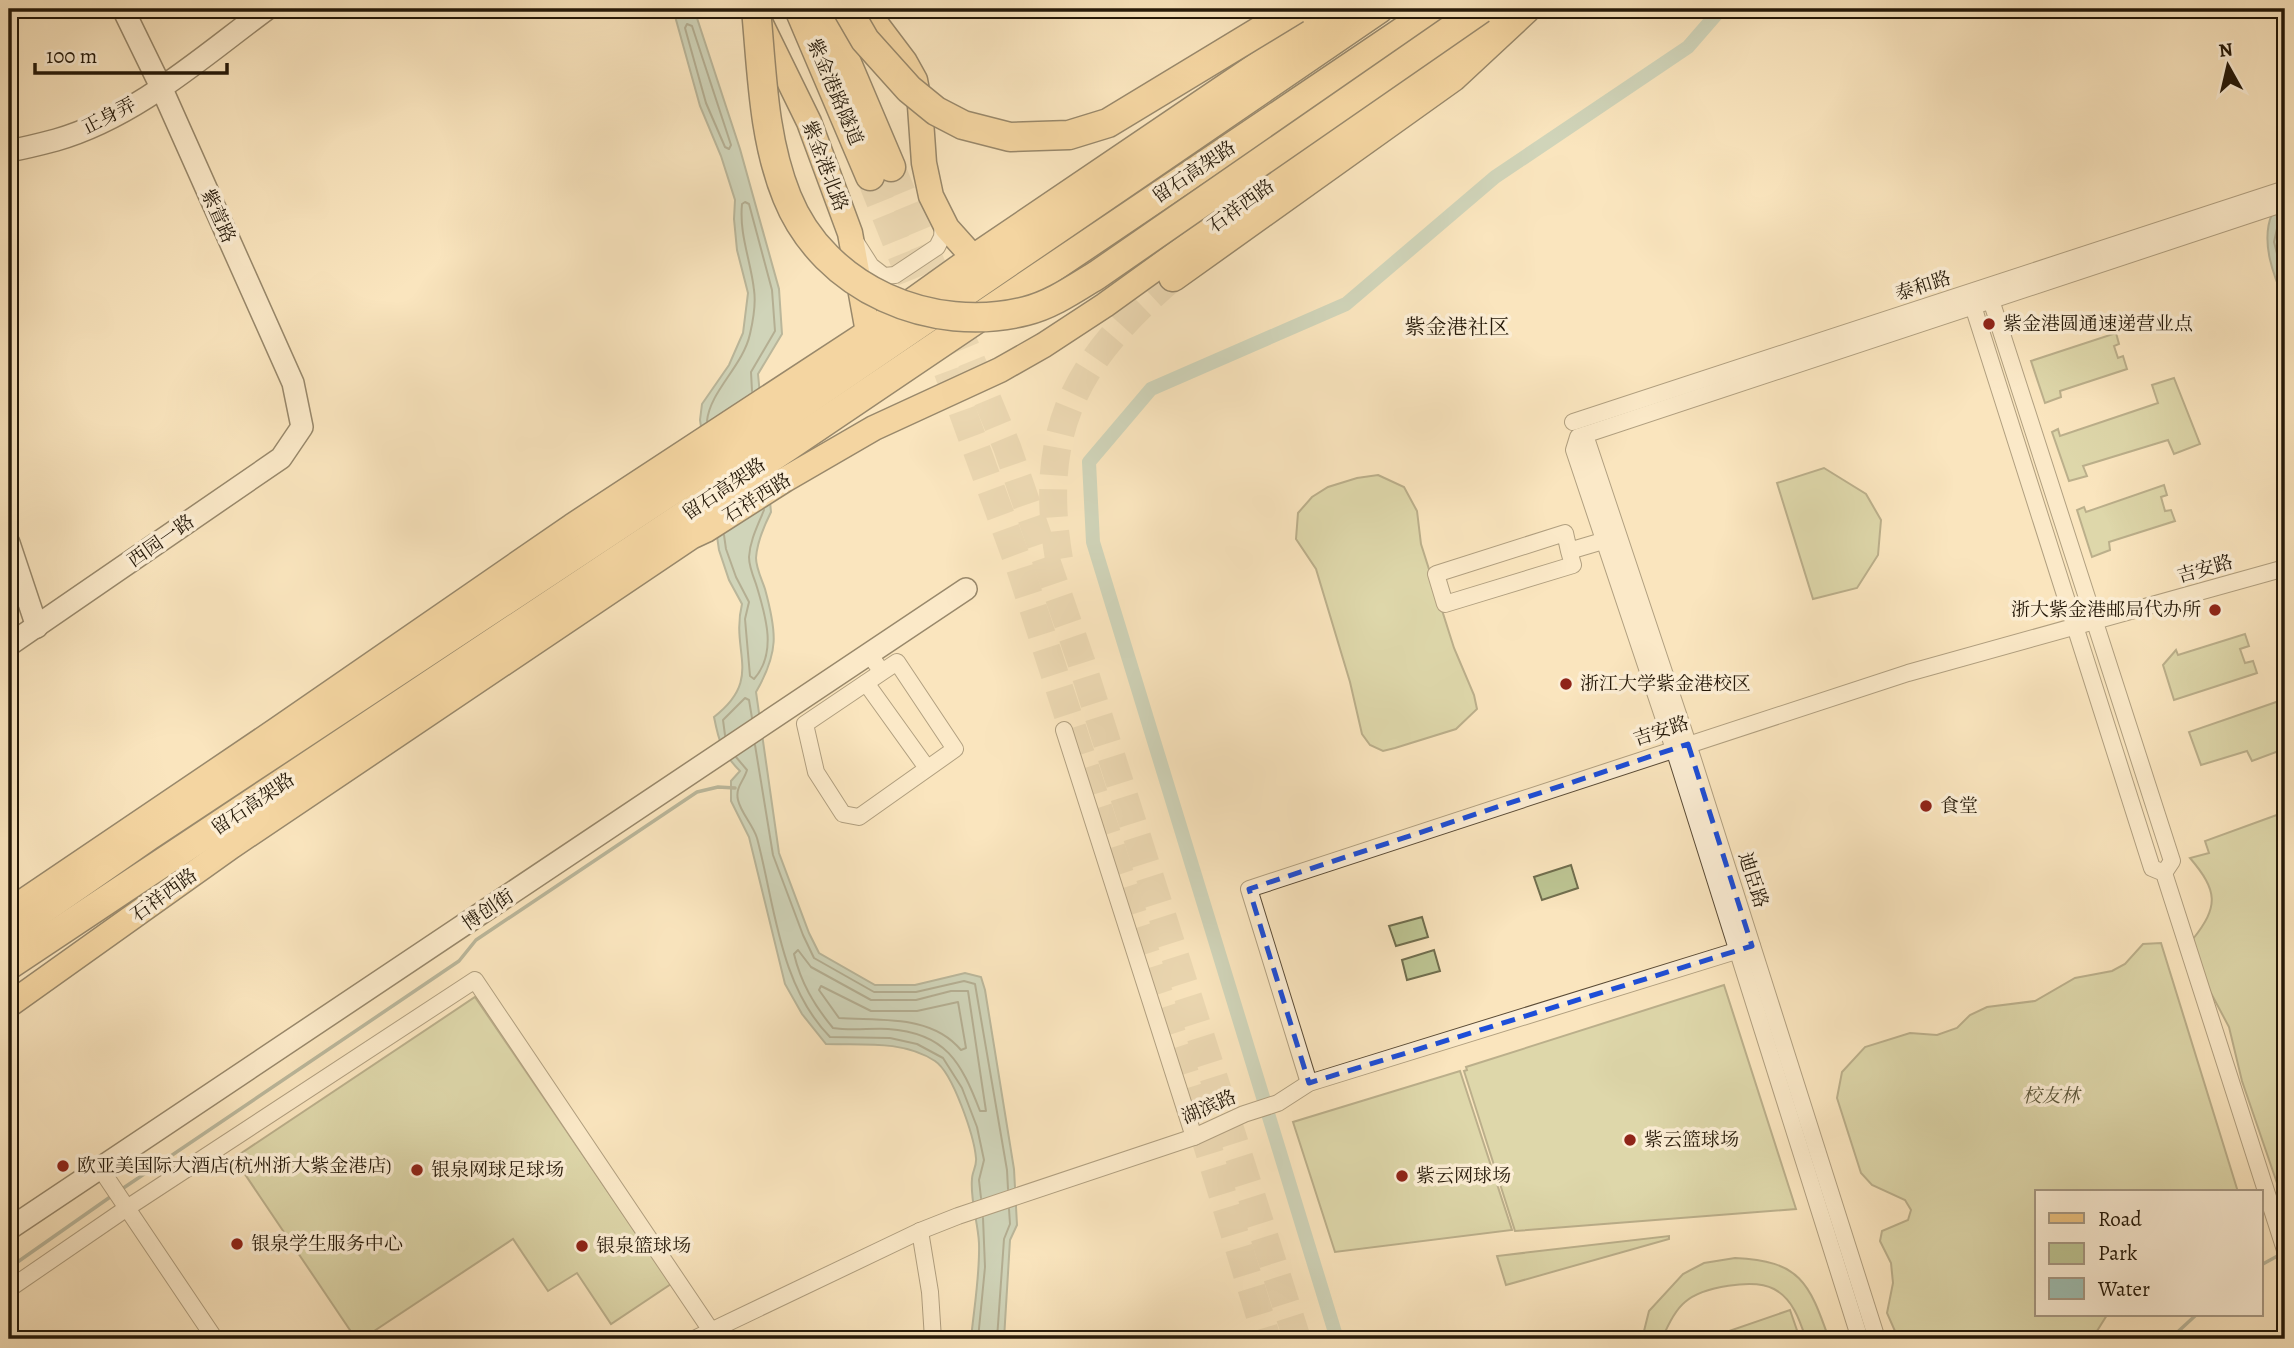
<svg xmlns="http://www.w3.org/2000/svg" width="2294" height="1348" font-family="Alegreya,'Noto Serif SC',serif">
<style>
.green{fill:#bdc593;stroke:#706e4e;stroke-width:2}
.water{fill:#9ebfb3;stroke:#6d7c6f;stroke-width:2}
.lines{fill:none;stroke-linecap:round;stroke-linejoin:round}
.shore{stroke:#616c5e;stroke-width:2}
.stream{stroke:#6d7c6f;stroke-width:3.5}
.canal{stroke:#9ebfb3;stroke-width:14}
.highway-tunnel{stroke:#dac6a3;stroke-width:28;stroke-dasharray:28 14;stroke-linecap:butt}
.street-casing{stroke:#5a4b36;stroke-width:18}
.secondary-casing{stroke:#241808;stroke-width:24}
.primary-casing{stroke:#241808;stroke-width:27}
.highway-casing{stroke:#241808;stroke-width:31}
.street{stroke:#fceed5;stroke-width:16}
.secondary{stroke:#fceed5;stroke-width:21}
.primary{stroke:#edc27f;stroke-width:24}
.highway{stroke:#edc27f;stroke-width:28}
.highway-bridge-casing{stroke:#241808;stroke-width:31;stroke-linecap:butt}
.highway-bridge{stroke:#edc27f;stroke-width:28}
.marked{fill:none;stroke:#1d4ed8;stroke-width:5;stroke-dasharray:14 9;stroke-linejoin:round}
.poi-dot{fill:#8f2418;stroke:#fceed5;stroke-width:2.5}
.labels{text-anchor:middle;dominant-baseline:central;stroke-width:7;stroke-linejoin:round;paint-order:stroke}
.street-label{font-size:19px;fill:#241808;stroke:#fceed5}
.poi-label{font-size:19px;fill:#241808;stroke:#fceed5;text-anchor:start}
.park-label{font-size:19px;font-style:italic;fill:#5a5539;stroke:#fceed5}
.neighbourhood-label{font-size:21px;fill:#241808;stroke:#fceed5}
</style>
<rect width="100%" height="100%" fill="#fae5be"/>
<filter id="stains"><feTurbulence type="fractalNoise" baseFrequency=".00286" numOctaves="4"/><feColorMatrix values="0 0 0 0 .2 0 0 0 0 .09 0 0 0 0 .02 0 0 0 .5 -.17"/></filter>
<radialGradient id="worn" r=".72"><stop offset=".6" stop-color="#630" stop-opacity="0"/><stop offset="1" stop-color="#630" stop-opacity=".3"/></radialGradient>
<g class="green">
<polygon points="2116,333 2119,344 2114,346 2118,358 2123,356 2127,369 2060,391 2061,397 2045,403 2031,361"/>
<polygon points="2174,378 2200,444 2174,454 2168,440 2083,466 2087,476 2069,481 2052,432 2058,429 2060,436 2158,403 2152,385"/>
<polygon points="1824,468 1866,494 1881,520 1878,555 1857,588 1813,599 1777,483"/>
<polygon points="1378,475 1404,487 1417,511 1421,544 1454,648 1474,695 1477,709 1456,729 1395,748 1383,751 1370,745 1362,734 1350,682 1316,569 1296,539 1298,513 1312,497 1328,487 1357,478"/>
<polygon points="2164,485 2167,495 2161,497 2165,511 2171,510 2175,521 2109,542 2110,550 2092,557 2077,510 2084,507 2086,512"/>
<polygon points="2245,634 2249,646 2240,649 2245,663 2253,661 2257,673 2174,700 2163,665 2176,650 2178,655"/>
<polygon points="2285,699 2285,753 2276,752 2252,761 2247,751 2201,765 2189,732"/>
<path d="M 2285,812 L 2285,1185 L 2278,1186 L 2242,1081 L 2229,1027 L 2204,980 L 2193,939 C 2219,906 2218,891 2190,858 L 2209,853 L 2205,841 Z"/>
<polygon points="1571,865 1578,888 1542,900 1534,877"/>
<polygon points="1422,917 1428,937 1396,946 1389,926"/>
<polygon points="2161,943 2238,1192 2037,1192 2037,1315 2107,1315 2092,1339 1898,1338 1887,1313 1893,1283 1891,1263 1880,1241 1882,1231 1908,1220 1911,1210 1905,1200 1872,1185 1861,1173 1837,1098 1842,1072 1865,1047 1910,1033 1937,1035 1957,1028 1970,1015 1987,1007 2035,1001 2075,978 2112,971 2125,964 2143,944"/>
<polygon points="1434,950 1440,971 1407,980 1402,960"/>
<polygon points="1724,985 1796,1209 1515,1231 1464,1071 1467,1070 1466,1067"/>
<polygon points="475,997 671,1284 611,1324 577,1273 548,1291 513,1239 362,1339 356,1339 234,1158"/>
<polygon points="1460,1071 1512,1230 1335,1252 1293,1122"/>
<polygon points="1669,1236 1669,1239 1506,1285 1497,1256"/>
<path d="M 1735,1258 C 1800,1261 1809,1282 1829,1339 L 1806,1339 C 1800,1321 1793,1299 1774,1289 C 1754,1278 1702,1287 1685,1302 C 1674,1311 1667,1327 1662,1339 L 1642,1339 L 1649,1311 L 1683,1274 L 1704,1263 Z"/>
<polygon points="1790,1310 1800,1339 1706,1339"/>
</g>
<g class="water">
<path d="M 673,9 L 694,9 L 740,149 L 779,289 L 782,334 L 758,374 L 771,512 C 764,526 757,542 756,558 C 756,568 762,580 765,589 C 777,633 779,652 756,692 L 779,853 L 809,933 L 819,953 L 875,985 L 915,985 L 965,973 L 981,977 L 985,990 L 1014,1169 L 1017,1225 L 1010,1240 L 1004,1339 L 971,1339 C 974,1308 980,1275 979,1243 C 978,1222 970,1200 972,1179 C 972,1172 977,1166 976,1158 C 974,1136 953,1073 935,1061 C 903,1040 862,1045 826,1044 L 802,1014 L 785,984 L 749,837 L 731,801 L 731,781 L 740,771 C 722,753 719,742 714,717 C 764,678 730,653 742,604 L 729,580 L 719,550 L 700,420 L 702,404 L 729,365 L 743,333 L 748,293 L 737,250 L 734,219 L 735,200 L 721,156 L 700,106 Z"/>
<path d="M 2285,196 L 2285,302 C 2274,277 2260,242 2272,214 C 2274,208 2281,201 2285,196 Z"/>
</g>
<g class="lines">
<g class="shore">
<polygon points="687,24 692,26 731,145 729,149 725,147 706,103 685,28"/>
<polyline points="2280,215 2274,242 2285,285"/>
<path d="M 707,421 C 710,391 743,366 750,334 C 753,321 756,303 754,290 C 751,261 739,235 742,204 L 745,202 L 749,204 L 772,290 L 775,331 L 751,372 L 752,391"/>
<path d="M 724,535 L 726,549 L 736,577 L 749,602 L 745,619 L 750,676 L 754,679 C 778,652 765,614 756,584 C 753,576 749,566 749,557 C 750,540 758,525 764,510"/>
<polyline points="725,735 723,720 745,698 749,700 752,718"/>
<polyline points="755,745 773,855 803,935 814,958 874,992 916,992 964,981 975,984 1007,1170 1008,1189"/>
<path d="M 736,757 L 747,770 C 744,781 735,787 738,800 C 741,813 753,825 757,838 C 775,905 779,985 830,1037 L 890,1038 L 917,1044 L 943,1058 L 962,1088 L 977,1127 L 984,1160 L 979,1180 L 981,1198"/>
<path d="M 798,950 L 811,967 L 871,1000 L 916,1000 L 951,991 L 968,991 L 986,1111 L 980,1111 C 961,1062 946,1033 888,1029 C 870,1028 851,1031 833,1028 C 814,1005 801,983 794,954 Z"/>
<path d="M 821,986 L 871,1011 L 917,1011 L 958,1002 L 966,1048 L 961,1050 C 931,1014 880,1021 839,1018 L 819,990 Z"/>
<polyline points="978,1339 985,1267 983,1218"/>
<polyline points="997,1339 1004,1239 1010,1224 1009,1209"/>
</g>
<g class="stream">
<polyline points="119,1191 459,961 476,940 697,792 718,787 735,788"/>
<polyline points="2261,1265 2283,1253"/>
<polyline points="9,1268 113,1195"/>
<polyline points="2170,1339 2196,1315"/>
</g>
<polyline class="canal" points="1337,1339 1093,542 1089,462 1151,389 1346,304 1495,177 1688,47 1721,9"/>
<g class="highway-tunnel">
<polyline points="891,167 1007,447 1081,661 1297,1339"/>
<polyline points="870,176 944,361 1020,568 1189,1086 1267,1339"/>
<path d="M 1059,559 C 1037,430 1077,359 1173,277"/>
</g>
<g class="street-casing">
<g id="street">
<polyline points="857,244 871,266 884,276 895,275 937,247 942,237 943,221"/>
<polyline points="1991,300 2172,861 2164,873"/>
<polyline points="1973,306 2152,868 2164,873 2285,1250"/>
<polyline points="1573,422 2285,189"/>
<polyline points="1585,435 1688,744 1877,1339"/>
<polyline points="1569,551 1573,565 1445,604 1436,574 1565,533 1569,551 1613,538"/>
<polyline points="869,654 882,672 897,662 955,749 859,817 843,814 816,772 805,724 882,672"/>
<polyline points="866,683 927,768"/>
<polyline points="1064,730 1194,1137"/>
<polyline points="1309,1083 1249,889 1908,673 2285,568"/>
<polyline points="100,1168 215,1339"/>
<polyline points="920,1231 930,1292 933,1339"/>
<polyline points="9,1289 127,1208 475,980 716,1338"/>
<polyline points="694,1339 920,1231 958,1216 1194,1137 1244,1114 1278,1103 1309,1083 1752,946"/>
<polyline points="1860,1339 1674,749 1574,450 1578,437 2285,203"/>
</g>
</g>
<g class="secondary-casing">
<g id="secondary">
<path d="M 9,151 C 25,148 41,144 56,140 C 136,117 202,57 267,9"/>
<polyline points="9,543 37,627"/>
<polyline points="9,645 281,458 302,427 293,383 161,87 123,9"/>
<polyline points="9,1229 966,589"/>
</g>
</g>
<g class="primary-casing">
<g id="primary">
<polyline points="865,9 905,62 915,80 920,106 924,163 931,196 947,228 973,257"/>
<polyline points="760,22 809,122 850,233 868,332"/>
<polyline points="9,911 278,729 572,526 868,332 973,257 1339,9"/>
<polyline points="9,1005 232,846 691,537 706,530 786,479 874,428 1000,370 1044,345 1105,305 1501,19"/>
</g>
</g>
<g class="highway-casing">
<g id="highway">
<polyline points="799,9 870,176"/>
<polyline points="824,9 891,167"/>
<polyline points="1173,277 1453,77 1526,9"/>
<polyline points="9,933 150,835 774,423 1379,9"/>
<polyline points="9,965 790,445 1436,9"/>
</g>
</g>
<use href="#street" class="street"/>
<use href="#secondary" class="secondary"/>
<use href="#primary" class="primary"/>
<use href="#highway" class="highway"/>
<g class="highway-bridge-casing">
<g id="highway-bridge">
<path d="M 756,9 C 762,72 763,138 787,197 C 824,289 932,335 1026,311 C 1051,305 1074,289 1097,275 L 1481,9"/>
<polyline points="847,9 865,40 909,89 936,111 963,125 1010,137 1069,135 1108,123 1296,9"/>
</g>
</g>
<use href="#highway-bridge" class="highway-bridge"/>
</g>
<path d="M0 0H2294V1348H0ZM 1688,744 L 1752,946 L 1309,1083 L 1249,889 Z" fill="#fae5be" fill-opacity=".55" fill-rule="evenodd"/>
<path class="marked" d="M 1688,744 L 1752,946 L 1309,1083 L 1249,889 Z"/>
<g class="poi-dot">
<circle cx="1989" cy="324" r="7"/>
<circle cx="2215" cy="610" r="7"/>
<circle cx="1566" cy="684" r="7"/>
<circle cx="1926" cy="806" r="7"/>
<circle cx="1630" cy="1140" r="7"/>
<circle cx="63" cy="1166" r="7"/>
<circle cx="417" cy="1170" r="7"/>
<circle cx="1402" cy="1176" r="7"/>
<circle cx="237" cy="1244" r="7"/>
<circle cx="582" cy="1246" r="7"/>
</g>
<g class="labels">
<g class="street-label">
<text transform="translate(835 92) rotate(67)">紫金港路隧道</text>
<text transform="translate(109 116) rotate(-27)">正身弄</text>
<text transform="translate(825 166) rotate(69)">紫金港北路</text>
<text transform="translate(1194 172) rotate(-34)">留石高架路</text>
<text transform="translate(1241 206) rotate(-36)">石祥西路</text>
<text transform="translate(218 216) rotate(66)">紫萱路</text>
<text transform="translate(1923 286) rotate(-18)">泰和路</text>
<text transform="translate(724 489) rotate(-34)">留石高架路</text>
<text transform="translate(757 498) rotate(-32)">石祥西路</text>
<text transform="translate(161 541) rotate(-35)">西园一路</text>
<text transform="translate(2205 569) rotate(-16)">吉安路</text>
<text transform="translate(1661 731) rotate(-18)">吉安路</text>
<text transform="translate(253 804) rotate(-34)">留石高架路</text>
<text transform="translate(1753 880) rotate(72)">迪臣路</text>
<text transform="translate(164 895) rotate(-36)">石祥西路</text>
<text transform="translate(488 910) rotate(-34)">博创街</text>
<text transform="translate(1209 1107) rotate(-23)">湖滨路</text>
</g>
<g class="poi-label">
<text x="2003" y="324">紫金港圆通速递营业点</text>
<text x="2201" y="610" text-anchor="end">浙大紫金港邮局代办所</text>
<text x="1580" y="684">浙江大学紫金港校区</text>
<text x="1940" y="806">食堂</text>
<text x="1644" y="1140">紫云篮球场</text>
<text x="77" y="1166">欧亚美国际大酒店(杭州浙大紫金港店)</text>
<text x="431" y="1170">银泉网球足球场</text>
<text x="1416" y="1176">紫云网球场</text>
<text x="251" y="1244">银泉学生服务中心</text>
<text x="596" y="1246">银泉篮球场</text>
</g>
<g class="park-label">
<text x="2051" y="1096">校友林</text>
</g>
<g class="neighbourhood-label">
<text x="1457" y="327">紫金港社区</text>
</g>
</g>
<rect width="2294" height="1348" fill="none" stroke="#fae5be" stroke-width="35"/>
<rect x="10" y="10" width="2273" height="1327" fill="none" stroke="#241808" stroke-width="3.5"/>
<rect x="18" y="18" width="2259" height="1313" fill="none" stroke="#241808" stroke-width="2"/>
<rect x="2035" y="1190" width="228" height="126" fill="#fceed5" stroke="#a69883" stroke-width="2"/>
<rect x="2049" y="1213" width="35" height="10" fill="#edc27f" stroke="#a69883" stroke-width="2"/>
<text x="2098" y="1226" font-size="21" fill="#241808">Road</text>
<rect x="2049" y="1243" width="35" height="21" fill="#bdc593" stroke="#a69883" stroke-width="2"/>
<text x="2098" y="1260" font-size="21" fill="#241808">Park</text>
<rect x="2049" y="1278" width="35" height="21" fill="#9ebfb3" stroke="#a69883" stroke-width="2"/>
<text x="2098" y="1296" font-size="21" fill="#241808">Water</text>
<g transform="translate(2228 66) rotate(352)" stroke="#fceed5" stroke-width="5" paint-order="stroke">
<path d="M0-5L12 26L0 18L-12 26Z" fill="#241808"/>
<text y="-10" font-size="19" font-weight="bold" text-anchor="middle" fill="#241808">N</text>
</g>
<path d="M35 63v10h192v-10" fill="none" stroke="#241808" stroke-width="3.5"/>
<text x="46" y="63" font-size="21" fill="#241808" stroke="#fceed5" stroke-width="5" paint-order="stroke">100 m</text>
<rect width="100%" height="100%" filter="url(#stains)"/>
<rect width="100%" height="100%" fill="url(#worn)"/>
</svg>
